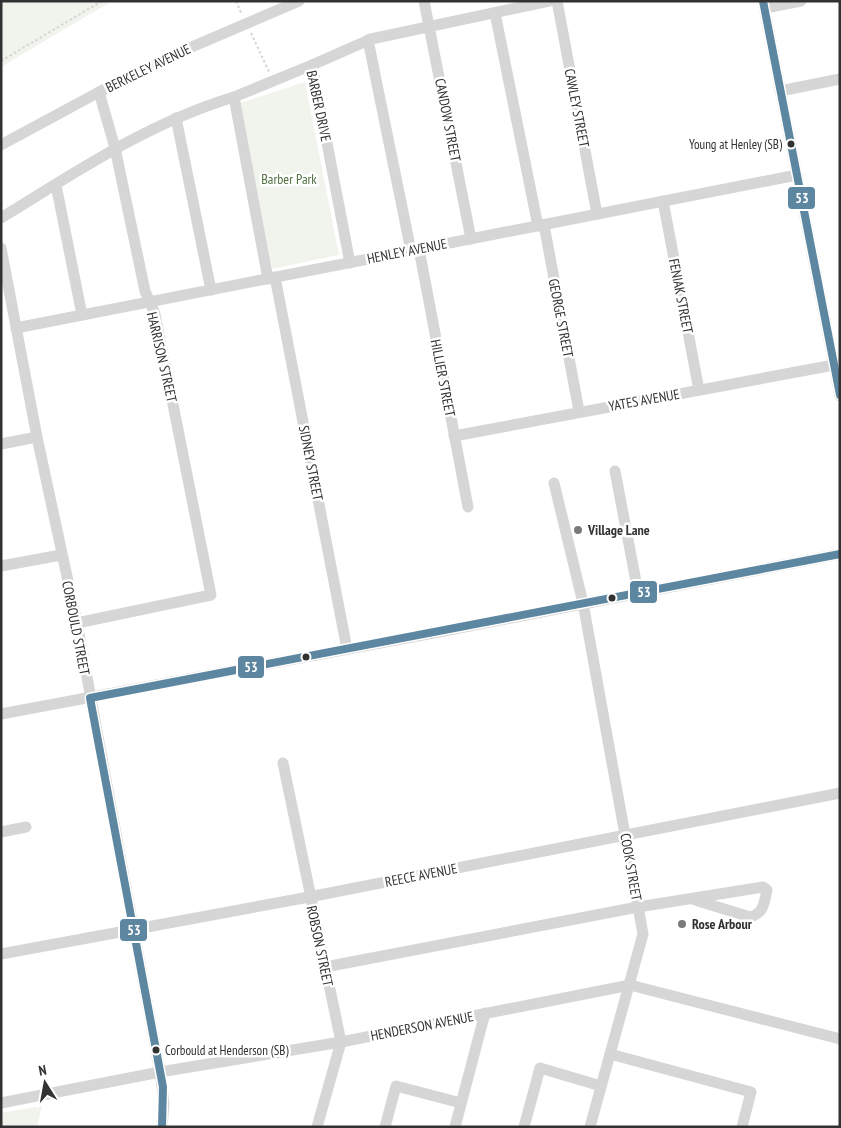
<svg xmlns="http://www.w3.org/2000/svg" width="841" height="1128" font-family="'PT Sans Narrow',sans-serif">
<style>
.green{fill:#f0f4ed}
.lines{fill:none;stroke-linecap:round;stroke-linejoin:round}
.path{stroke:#d5d5d5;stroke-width:2;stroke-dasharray:2.5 2.5;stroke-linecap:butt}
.minor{stroke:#d6d6d6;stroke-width:11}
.bus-1-casing{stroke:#fff;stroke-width:11}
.bus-1{stroke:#5d87a1;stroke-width:8}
.bus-dot{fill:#323232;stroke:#fff;stroke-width:2}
.poi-dot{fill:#7a7a7a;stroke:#fff;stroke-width:2}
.labels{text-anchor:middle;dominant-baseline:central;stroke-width:5;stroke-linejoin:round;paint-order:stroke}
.bus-label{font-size:13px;fill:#323232;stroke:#fff;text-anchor:end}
.street-label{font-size:14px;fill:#323232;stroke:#fff}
.park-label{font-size:14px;fill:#4e6f3f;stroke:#fff}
.poi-label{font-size:14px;font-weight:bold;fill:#323232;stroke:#fff;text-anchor:start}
.line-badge{stroke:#fff;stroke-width:2}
.badge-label{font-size:14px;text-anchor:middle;font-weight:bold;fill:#fff}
</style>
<rect width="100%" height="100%" fill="#fff"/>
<g class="green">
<polygon points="1,1 112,1 1,67"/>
<polygon points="305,82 339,255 272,269 240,103"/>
<polygon points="42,1106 37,1127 1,1127 1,1113"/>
</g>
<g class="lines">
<g class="path">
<polyline points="236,1 242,15"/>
<polyline points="251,33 269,72"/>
<polyline points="1,61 102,1"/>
</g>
<g class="minor">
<polyline points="424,1 471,239"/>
<polyline points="557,1 597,214"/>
<polyline points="763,1 840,396"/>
<polyline points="765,8 801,1"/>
<polyline points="495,13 538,226"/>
<polyline points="368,40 411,251"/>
<polyline points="312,65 371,39 549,1"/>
<polyline points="780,91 840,79"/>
<polyline points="176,118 211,290"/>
<polyline points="1,145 99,92 194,46 299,1"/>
<polyline points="56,185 82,315"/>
<polyline points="663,201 699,390"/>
<path d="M 1,218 C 78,171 148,123 234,97"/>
<polyline points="544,225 579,411"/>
<polyline points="1,248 37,437 77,623 160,1072 164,1103 162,1127"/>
<polyline points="419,249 468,507"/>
<polyline points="275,277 347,649"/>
<polyline points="268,279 234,97 312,65 350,263"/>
<polyline points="16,328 797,175"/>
<polyline points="454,436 834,365"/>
<polyline points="1,444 37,437"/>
<polyline points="615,471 638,592"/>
<polyline points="554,483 583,603 643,934 590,1127"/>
<polyline points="1,566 61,555"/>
<polyline points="77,623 211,595 155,314 145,291 115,148 99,92"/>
<polyline points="1,714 439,632 840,554"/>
<polyline points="283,763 341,1042 317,1127"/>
<polyline points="1,832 26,827"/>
<polyline points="1,954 309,897 840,793"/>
<path d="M 325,967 L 638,907 L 763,887 L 767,890 C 764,903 764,913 750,917 L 695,900"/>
<polyline points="610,1054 751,1092 742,1127"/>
<polyline points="1,1103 160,1072 341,1042 630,985 840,1039"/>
<polyline points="385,1127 396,1086 461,1103"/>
<polyline points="455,1127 485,1013"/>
<polyline points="524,1127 540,1068 601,1086"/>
</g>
<g class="bus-1-casing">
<g id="bus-1">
<polyline points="763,1 840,395"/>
<polyline points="162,1127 163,1087 90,698 840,554"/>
</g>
</g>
<use href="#bus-1" class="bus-1"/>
</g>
<g class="bus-dot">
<circle cx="791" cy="144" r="4.5"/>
<circle cx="612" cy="598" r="4.5"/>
<circle cx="306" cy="657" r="4.5"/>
<circle cx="156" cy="1050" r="4.5"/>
</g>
<g class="poi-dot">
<circle cx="578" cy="530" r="5"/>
<circle cx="682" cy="924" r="5"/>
</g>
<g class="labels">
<g class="bus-label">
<text x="782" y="144">Young at Henley (SB)</text>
<text x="165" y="1050" text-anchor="start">Corbould at Henderson (SB)</text>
</g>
<g class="street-label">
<text transform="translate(148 68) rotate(-26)">BERKELEY AVENUE</text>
<text transform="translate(319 106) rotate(78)">BARBER DRIVE</text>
<text transform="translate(577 108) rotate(79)">CAWLEY STREET</text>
<text transform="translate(448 120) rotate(79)">CANDOW STREET</text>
<text transform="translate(407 251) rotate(-11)">HENLEY AVENUE</text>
<text transform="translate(681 296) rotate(79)">FENIAK STREET</text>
<text transform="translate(561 318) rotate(79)">GEORGE STREET</text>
<text transform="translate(162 357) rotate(77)">HARRISON STREET</text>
<text transform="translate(443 378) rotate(79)">HILLIER STREET</text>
<text transform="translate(644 400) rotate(-10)">YATES AVENUE</text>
<text transform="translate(311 463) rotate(79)">SIDNEY STREET</text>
<text transform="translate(76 628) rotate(79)">CORBOULD STREET</text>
<text transform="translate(631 867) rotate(80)">COOK STREET</text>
<text transform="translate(421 875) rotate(-11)">REECE AVENUE</text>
<text transform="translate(320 946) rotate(78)">ROBSON STREET</text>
<text transform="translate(422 1026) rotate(-11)">HENDERSON AVENUE</text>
</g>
<g class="park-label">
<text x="289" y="179">Barber Park</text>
</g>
<g class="poi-label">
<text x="588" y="530">Village Lane</text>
<text x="692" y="924">Rose Arbour</text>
</g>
</g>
<g class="line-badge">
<rect x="787" y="186" width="29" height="24" rx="5" fill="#5d87a1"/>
<rect x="629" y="580" width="29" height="24" rx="5" fill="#5d87a1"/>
<rect x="237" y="655" width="28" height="24" rx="5" fill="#5d87a1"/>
<rect x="119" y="918" width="29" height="24" rx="5" fill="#5d87a1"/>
</g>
<g class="badge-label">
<text x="802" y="203">53</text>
<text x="644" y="597">53</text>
<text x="251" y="672">53</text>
<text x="134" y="935">53</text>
</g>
<rect width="841" height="1128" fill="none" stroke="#323232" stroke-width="5"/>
<g transform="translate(45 1083) rotate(349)" stroke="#ffffff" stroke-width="4" paint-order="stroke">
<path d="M0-4L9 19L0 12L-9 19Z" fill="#323232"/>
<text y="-8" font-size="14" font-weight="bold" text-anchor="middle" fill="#323232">N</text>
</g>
</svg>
